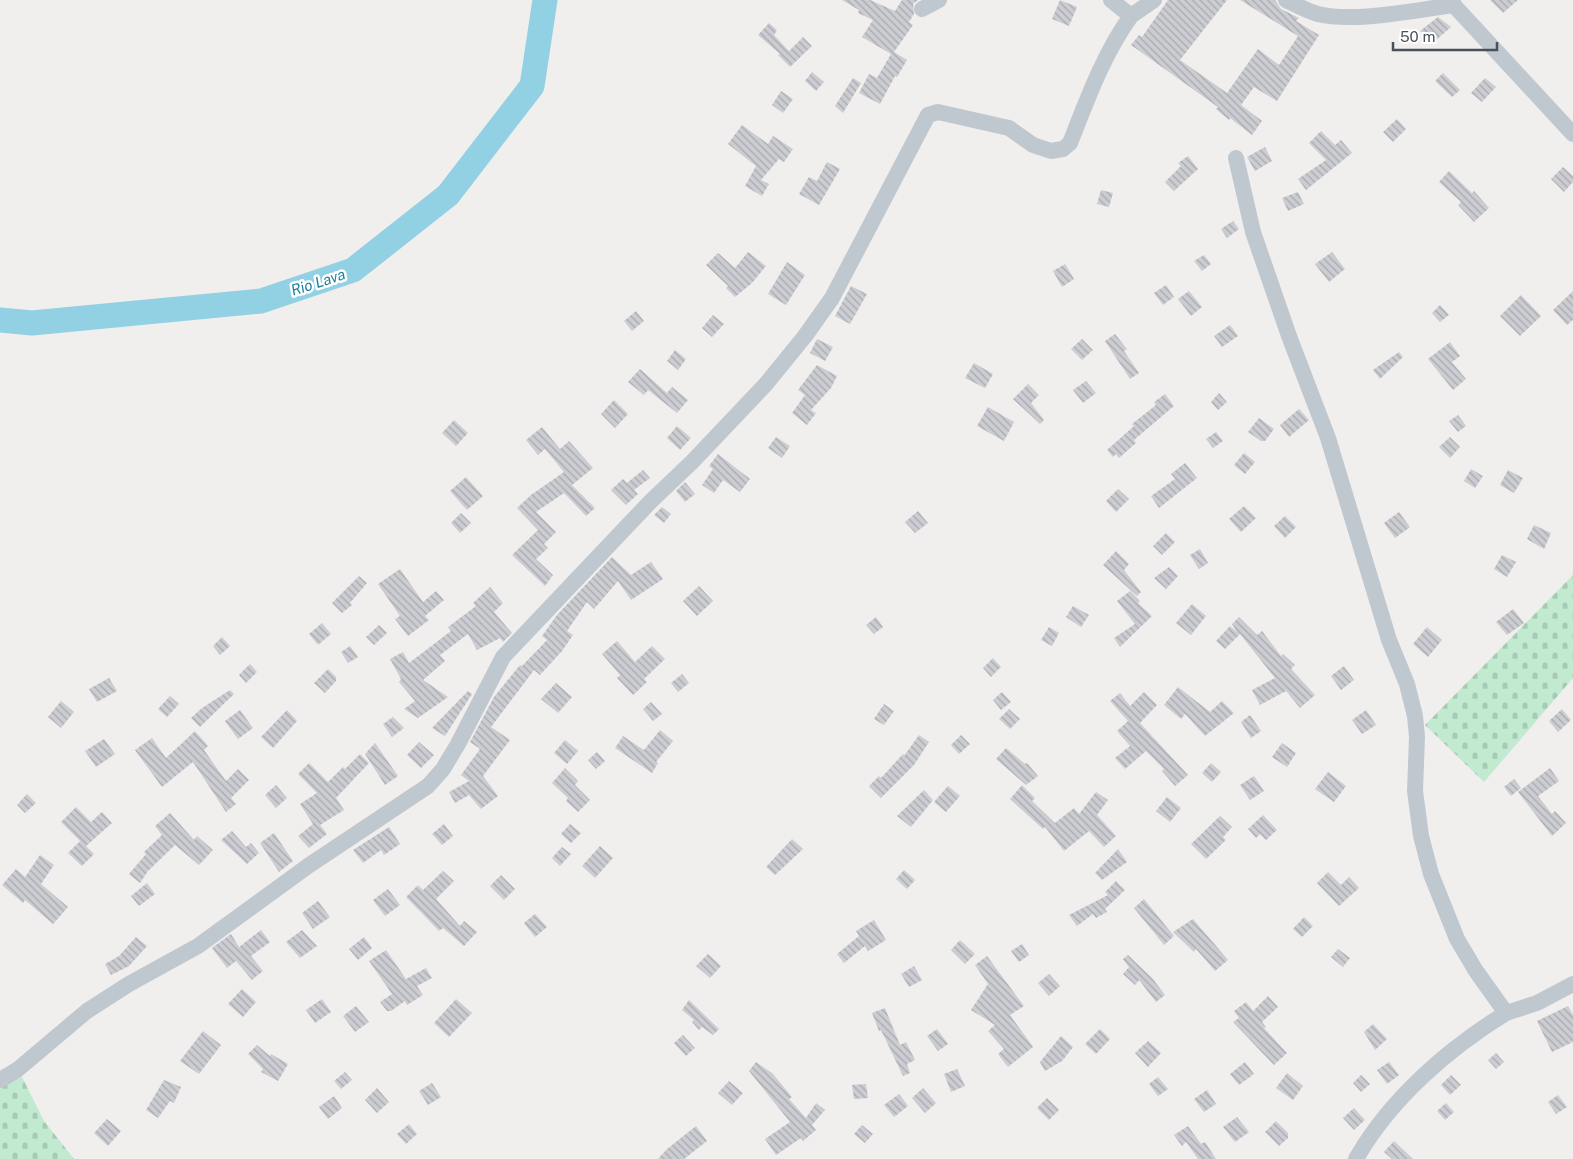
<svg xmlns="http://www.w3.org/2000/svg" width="1573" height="1159" font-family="'Public Sans',sans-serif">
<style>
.cemetery{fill:url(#cemetery-stones)}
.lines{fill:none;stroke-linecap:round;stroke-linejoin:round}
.river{stroke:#92d1e3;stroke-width:25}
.building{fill:url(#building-back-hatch)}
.minor{stroke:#c0c8cf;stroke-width:16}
.labels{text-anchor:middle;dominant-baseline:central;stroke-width:5;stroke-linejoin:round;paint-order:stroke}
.water-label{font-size:15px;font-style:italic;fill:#1a7e9a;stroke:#fff}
</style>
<defs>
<pattern id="cemetery-stones" width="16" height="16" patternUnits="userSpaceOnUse" patternTransform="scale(1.25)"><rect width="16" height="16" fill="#c1ead1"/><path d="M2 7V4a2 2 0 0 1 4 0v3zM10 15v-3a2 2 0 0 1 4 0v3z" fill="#a7cab6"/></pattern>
<pattern id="building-back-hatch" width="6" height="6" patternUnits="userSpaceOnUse" patternTransform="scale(1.25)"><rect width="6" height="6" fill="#cccdd2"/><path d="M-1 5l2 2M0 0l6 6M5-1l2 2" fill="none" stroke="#a8a9ad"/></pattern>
</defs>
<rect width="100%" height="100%" fill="#f1eeee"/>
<g class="cemetery">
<polygon points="1573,575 1573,678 1484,782 1425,725"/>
<polygon points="22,1077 44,1121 74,1159 0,1159 0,1085"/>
</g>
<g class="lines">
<polyline class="river" points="0,320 32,323 261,301 353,270 448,195 532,86 545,0"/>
</g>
<g class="building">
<polygon points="842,0 870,0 895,11 902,0 918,0 913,4 914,14 909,22 913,25 894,52 907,60 897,77 895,76 880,104 859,93 869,74 877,78 891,54 862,37 873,20 858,13 859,10"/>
<polygon points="1060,0 1077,7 1069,26 1052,19"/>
<polygon points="1168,0 1227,0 1180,60 1227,93 1258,49 1279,65 1298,36 1240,0 1275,0 1281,9 1299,18 1296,21 1319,35 1277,101 1254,87 1241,105 1262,121 1252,135 1230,118 1229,120 1223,115 1216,109 1218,107 1131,45 1139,35 1142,37"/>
<polygon points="1490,0 1518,0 1503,13"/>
<polygon points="1438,17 1451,27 1435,41 1420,31"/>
<polygon points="769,23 777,30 774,35 789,51 803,37 812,46 790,67 778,55 780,54 758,35"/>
<polygon points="812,72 824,82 816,91 805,81"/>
<polygon points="1443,73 1460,90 1452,97 1435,81"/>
<polygon points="853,78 861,83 843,113 835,106"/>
<polygon points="1485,78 1496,87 1482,102 1471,93"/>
<polygon points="781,91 793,99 783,113 772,105"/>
<polygon points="1397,119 1406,129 1393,142 1383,132"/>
<polygon points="742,125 768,144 773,136 793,149 784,162 779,159 761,180 769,184 762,196 745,186 756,166 728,144"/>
<polygon points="1321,131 1335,145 1341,140 1352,153 1306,190 1298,179 1326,160 1309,143"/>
<polygon points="1265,147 1272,161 1255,171 1247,157"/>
<polygon points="1188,156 1198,169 1174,191 1165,182 1181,166 1178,163"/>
<polygon points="827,162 840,169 819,205 799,194 809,177 817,181"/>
<polygon points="1563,167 1573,176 1573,182 1564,192 1551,179"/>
<polygon points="1449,171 1472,193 1474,191 1489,208 1474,222 1458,205 1461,202 1439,182"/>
<polygon points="1101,190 1113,193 1109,207 1097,204"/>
<polygon points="1298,192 1304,204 1288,211 1282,198"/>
<polygon points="1233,221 1239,229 1227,238 1221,229"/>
<polygon points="748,252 766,266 752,283 735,297 726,288 728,286 706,265 718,253 735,268"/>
<polygon points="1332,252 1345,269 1329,282 1315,264"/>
<polygon points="1204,255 1211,264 1202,271 1194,261"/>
<polygon points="787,262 805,275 786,305 768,294"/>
<polygon points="1065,264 1074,279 1062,287 1053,271"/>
<polygon points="1166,285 1174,297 1163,305 1154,293"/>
<polygon points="851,286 867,294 850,324 835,316"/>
<polygon points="1189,291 1202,307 1191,316 1178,299"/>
<polygon points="1573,291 1573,320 1567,325 1553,310"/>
<polygon points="1521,295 1541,316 1520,336 1500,316"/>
<polygon points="1440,305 1449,315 1440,322 1432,313"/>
<polygon points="636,311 644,321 632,331 624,321"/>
<polygon points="713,315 724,324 712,337 702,328"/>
<polygon points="1230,325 1238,336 1222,347 1214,336"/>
<polygon points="1115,334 1127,349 1124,351 1139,373 1130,379 1105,341"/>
<polygon points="817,339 833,347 825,361 810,353"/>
<polygon points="1082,339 1093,350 1082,360 1071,349"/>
<polygon points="1450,342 1460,356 1452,362 1466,379 1453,390 1428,359"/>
<polygon points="675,350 686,359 678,370 667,361"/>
<polygon points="1399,352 1403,357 1380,379 1373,370"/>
<polygon points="974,363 993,374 985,388 965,378"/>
<polygon points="817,365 837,376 831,388 811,410 816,413 807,425 792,413 805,395 798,390"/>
<polygon points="640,369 667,393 672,387 688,400 677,413 648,390 644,395 628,382"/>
<polygon points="1086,381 1096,393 1083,403 1073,390"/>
<polygon points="1028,384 1039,395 1031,403 1044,420 1040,424 1013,399"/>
<polygon points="1219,393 1227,402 1218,410 1211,402"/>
<polygon points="1165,394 1174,406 1134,440 1136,443 1119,458 1116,454 1113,457 1107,450 1134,426 1132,424 1156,405 1154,402"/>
<polygon points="614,400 628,414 615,428 601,414"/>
<polygon points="988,407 1014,422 1004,441 977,426"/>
<polygon points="1299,409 1309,420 1289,437 1280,425"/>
<polygon points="1458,415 1466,426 1458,432 1449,421"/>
<polygon points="1259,418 1274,429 1265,441 1261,441 1248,432"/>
<polygon points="454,420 468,433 456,446 442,433"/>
<polygon points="677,426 691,438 680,450 667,438"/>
<polygon points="542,427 560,449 569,441 593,468 572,485 595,508 586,516 564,493 536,512 556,532 544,544 548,548 536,559 553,575 545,586 512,555 538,530 517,508 531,495 564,472 545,449 538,455 526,440"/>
<polygon points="1216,432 1223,441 1213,448 1206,439"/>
<polygon points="776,437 790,446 782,458 768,448"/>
<polygon points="1450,437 1460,447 1450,458 1439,447"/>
<polygon points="1244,453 1255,462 1245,474 1234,465"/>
<polygon points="718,454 750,479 740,492 723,480 714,493 702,485 713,469 709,466"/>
<polygon points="1185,463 1197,478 1159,508 1151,496 1175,479 1171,474"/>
<polygon points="1471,469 1483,476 1475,488 1464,481"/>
<polygon points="643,470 650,478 634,490 638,494 626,505 611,490 623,479 627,483"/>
<polygon points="1508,470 1523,478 1514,493 1500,485"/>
<polygon points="466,477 483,496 467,510 450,491"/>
<polygon points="685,482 695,494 685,502 676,491"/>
<polygon points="1118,489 1129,499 1116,512 1106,501"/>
<polygon points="1244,506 1256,518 1241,532 1229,519"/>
<polygon points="662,507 671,514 664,523 654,515"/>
<polygon points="918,511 928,523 915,533 905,522"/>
<polygon points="1399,512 1410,527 1395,538 1384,523"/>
<polygon points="461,513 471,523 460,533 451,523"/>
<polygon points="1285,516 1296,527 1285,538 1274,526"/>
<polygon points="1534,525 1551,533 1544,549 1527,539"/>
<polygon points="1166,533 1175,542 1162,555 1153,546"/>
<polygon points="1200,549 1208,563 1199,569 1190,555"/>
<polygon points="1116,551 1129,564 1124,570 1141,592 1137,596 1103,565"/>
<polygon points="1502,555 1516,562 1507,577 1494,569"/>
<polygon points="612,557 631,575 651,562 663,579 631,600 618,581 594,609 587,602 567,631 573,635 562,651 540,675 534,670 491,727 510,740 483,776 498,796 481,809 469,795 455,803 449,792 469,781 461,775 480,749 470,742 494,697 520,665 522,666 547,640 542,636 557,615"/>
<polygon points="1169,567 1178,576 1166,589 1154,578"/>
<polygon points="400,569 423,602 436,591 444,600 425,616 429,620 408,636 395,619 400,616 378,584"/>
<polygon points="359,576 367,583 350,603 352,605 342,613 332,603"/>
<polygon points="699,586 713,601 697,616 683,601"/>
<polygon points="490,587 503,603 494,612 512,633 503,642 500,638 477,650 468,634 440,655 445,661 423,680 448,697 418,718 404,709 415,701 399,682 401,679 390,659 403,652 409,663 451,631 448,627 476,606 473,603"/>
<polygon points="1130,591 1140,601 1138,603 1152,616 1120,647 1114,638 1135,624 1117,601"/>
<polygon points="1192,604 1206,616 1191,635 1176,623"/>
<polygon points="1073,606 1089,615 1081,627 1066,617"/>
<polygon points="1513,609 1524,623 1507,635 1496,622"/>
<polygon points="876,617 883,627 874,634 866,625"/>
<polygon points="1239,617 1257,635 1262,631 1281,656 1283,654 1295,665 1291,669 1315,695 1300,708 1286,691 1260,705 1252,690 1275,678 1240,634 1225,649 1216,641 1230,626 1237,632 1232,624"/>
<polygon points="322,623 331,634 318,645 309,634"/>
<polygon points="379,625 387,633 374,645 366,637"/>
<polygon points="1049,627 1059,633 1052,646 1041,640"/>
<polygon points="1427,627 1442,640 1428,657 1413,644"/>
<polygon points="222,637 230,646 220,655 213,646"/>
<polygon points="617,641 635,662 652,646 665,659 644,679 647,682 633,695 617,678 620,675 602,654"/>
<polygon points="350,646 358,657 348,663 341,652"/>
<polygon points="993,658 1001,667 991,677 983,668"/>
<polygon points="250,664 257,672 246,683 239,675"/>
<polygon points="1344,666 1354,680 1341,690 1331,676"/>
<polygon points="328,669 336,677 336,681 325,693 314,683"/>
<polygon points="682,674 689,683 678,692 671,683"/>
<polygon points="109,678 117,691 97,702 89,689"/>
<polygon points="556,683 572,697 558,713 541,699"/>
<polygon points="1178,687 1210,712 1222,701 1234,713 1205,736 1185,714 1181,719 1164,705"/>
<polygon points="230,690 234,694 200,727 191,718 202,708"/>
<polygon points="468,691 472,694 445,736 432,728"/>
<polygon points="1002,692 1011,702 1001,710 993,700"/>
<polygon points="1144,692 1157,705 1140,723 1188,775 1175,786 1162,771 1164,769 1146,751 1125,769 1115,758 1130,746 1117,731 1128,721 1110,701 1120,693 1130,706"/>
<polygon points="170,696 179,704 167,717 158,709"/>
<polygon points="61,701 74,712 61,728 48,717"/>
<polygon points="651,702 662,714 653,721 643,709"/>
<polygon points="884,704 894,711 884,725 874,719"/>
<polygon points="1009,709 1020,719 1010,729 999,719"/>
<polygon points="1562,709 1571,720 1558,732 1549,721"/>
<polygon points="240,710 253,728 238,739 225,721"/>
<polygon points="287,710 297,721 273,748 261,737"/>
<polygon points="1366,710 1376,725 1362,734 1352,720"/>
<polygon points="1250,715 1261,731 1251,738 1241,722"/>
<polygon points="393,717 404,728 392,737 383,724"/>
<polygon points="660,730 673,741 656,762 658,763 652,773 615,748 623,736 644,750"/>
<polygon points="195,731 208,746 204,750 226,781 238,769 249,780 231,798 236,804 226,812 193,762 162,787 135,750 152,738 166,758"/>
<polygon points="919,735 929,742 914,765 881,798 869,786 879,776 881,778 903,754 904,756"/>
<polygon points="961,735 970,744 959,754 951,745"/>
<polygon points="104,739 115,754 96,767 85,751"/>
<polygon points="565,740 578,751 567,764 554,753"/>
<polygon points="419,742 434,755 421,768 407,755"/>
<polygon points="375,743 398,776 385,785 365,754"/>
<polygon points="1282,743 1296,753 1287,767 1272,757"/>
<polygon points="1006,748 1025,764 1027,763 1038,776 1026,785 996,759"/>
<polygon points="597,752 605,761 596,769 588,760"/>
<polygon points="360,754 369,763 336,798 344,810 320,825 327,834 309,848 298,836 313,824 300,804 317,793 298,774 309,763 328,782 343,767 345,769"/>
<polygon points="1211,763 1221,772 1212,782 1202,773"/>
<polygon points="565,768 578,781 575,785 590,800 578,812 566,801 568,798 552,783"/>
<polygon points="1550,768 1559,781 1538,796 1552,814 1555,811 1566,823 1552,836 1518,792"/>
<polygon points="1328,772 1346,786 1334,802 1315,789"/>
<polygon points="1254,776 1264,791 1250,800 1240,785"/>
<polygon points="1514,779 1521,788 1511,796 1504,787"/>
<polygon points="276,785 287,798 276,808 265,795"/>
<polygon points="1022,785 1035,798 1032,801 1055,823 1074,808 1079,814 1096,792 1108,800 1097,815 1116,836 1104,847 1089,831 1064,851 1045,827 1043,829 1010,799"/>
<polygon points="948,786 960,796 946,812 934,802"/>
<polygon points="924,790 933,800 911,827 897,816"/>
<polygon points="27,794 36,803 25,813 17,805"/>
<polygon points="1167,797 1181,808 1170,822 1156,811"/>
<polygon points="76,807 91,822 102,812 112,823 86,846 94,854 82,866 68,853 80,841 61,822"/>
<polygon points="170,813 194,840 197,836 213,850 199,865 175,845 148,871 140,883 129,874 146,854 144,852 162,835 155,826"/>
<polygon points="1263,815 1277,830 1266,840 1260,834 1256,838 1248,829"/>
<polygon points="1220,816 1232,827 1223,837 1226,840 1206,859 1191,844"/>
<polygon points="444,824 453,836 442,845 432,834"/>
<polygon points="570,824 581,833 571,843 561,834"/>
<polygon points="389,827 400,844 384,855 381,850 363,863 353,850"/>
<polygon points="232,831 246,847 251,843 259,853 247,864 221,840"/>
<polygon points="274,833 293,861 279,872 260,843"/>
<polygon points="792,839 803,849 775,875 766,867"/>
<polygon points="600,846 613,858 595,878 582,866"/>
<polygon points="562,847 571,854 560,866 552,858"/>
<polygon points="1118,849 1127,862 1102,880 1095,873"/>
<polygon points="40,855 54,865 41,884 68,907 53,924 25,900 23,903 2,885 16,869 25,877"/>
<polygon points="904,870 915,880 907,889 896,879"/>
<polygon points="443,871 454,881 436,899 460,926 464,921 477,932 464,946 443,928 439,931 406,897 418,885 423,890"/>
<polygon points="1328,872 1341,885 1349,877 1359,888 1339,906 1317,883"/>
<polygon points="501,875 515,889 504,900 490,886"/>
<polygon points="1116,881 1125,890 1105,909 1107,912 1096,918 1093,914 1077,926 1069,915 1108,895 1105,892"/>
<polygon points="147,883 155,894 139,906 131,896"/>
<polygon points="388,889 400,905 385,916 373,900"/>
<polygon points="1144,899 1174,936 1164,945 1134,908"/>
<polygon points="318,901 330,917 313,929 302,913"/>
<polygon points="535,914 547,927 535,937 524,923"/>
<polygon points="1304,917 1313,926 1302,937 1293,929"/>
<polygon points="1193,919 1228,960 1215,971 1196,949 1194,952 1173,932"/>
<polygon points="874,920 886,940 868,951 865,946 844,963 837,954 859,936 856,931"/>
<polygon points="261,930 270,942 251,956 263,971 252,980 236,961 227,968 212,948 231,934 239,947"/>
<polygon points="302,930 317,946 300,958 286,942"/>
<polygon points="136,937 147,946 129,966 111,975 105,964 119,956"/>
<polygon points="364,937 372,948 358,960 349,949"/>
<polygon points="960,940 975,954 965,964 951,950"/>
<polygon points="1022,944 1029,955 1019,962 1011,951"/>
<polygon points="1338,949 1350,958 1343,967 1331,957"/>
<polygon points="386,950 406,979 426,968 432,978 417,986 423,995 407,1005 405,1001 391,1011 387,1011 380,1002 392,994 369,961"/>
<polygon points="708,954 721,966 710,978 696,966"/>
<polygon points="1128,955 1153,979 1165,995 1156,1002 1139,980 1135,985 1123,974 1129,967 1123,959"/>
<polygon points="987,956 1024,1006 1010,1015 1033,1047 1008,1067 998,1054 1004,1049 988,1031 995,1025 971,1010 988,984 975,965"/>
<polygon points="914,966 922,980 909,987 901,974"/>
<polygon points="1049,974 1060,986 1049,996 1038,983"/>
<polygon points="242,989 256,1002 243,1017 228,1004"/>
<polygon points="1268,996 1278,1007 1262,1022 1266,1027 1264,1028 1287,1053 1274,1065 1233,1022 1239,1018 1234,1011 1246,1002 1253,1011"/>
<polygon points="322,999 331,1012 315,1023 306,1010"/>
<polygon points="456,999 472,1013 449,1037 434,1023"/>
<polygon points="689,1000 719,1029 713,1035 702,1027 699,1030 692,1022 694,1020 682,1010"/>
<polygon points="356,1006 369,1022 355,1032 343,1016"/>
<polygon points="1568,1006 1573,1015 1573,1042 1552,1052 1537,1021"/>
<polygon points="885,1008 900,1045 906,1042 915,1060 907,1064 910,1073 903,1076 881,1030 879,1031 872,1013"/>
<polygon points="1373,1024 1387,1039 1375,1050 1364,1032"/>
<polygon points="937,1029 948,1044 938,1051 927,1036"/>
<polygon points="1100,1029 1110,1039 1096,1054 1085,1044"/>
<polygon points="203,1031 221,1045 199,1074 180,1061"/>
<polygon points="683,1035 695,1048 686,1056 674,1043"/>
<polygon points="1061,1036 1073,1047 1062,1061 1045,1071 1040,1062"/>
<polygon points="1148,1041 1161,1053 1148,1067 1135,1053"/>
<polygon points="257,1045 270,1056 271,1054 288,1064 278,1081 261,1072 263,1069 248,1054"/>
<polygon points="1496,1053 1504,1062 1496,1069 1488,1060"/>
<polygon points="756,1062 772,1073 792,1097 789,1099 806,1118 816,1103 825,1110 812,1125 816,1130 803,1141 801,1138 776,1155 765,1139 790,1122 749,1071"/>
<polygon points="1245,1062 1254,1074 1239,1085 1230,1074"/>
<polygon points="1389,1062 1399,1075 1387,1084 1377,1070"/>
<polygon points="957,1069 965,1086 951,1092 944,1074"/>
<polygon points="345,1072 352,1080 341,1089 334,1081"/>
<polygon points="1287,1073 1303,1086 1293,1100 1276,1088"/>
<polygon points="1361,1075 1370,1084 1361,1092 1353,1083"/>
<polygon points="1451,1075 1461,1085 1450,1095 1441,1085"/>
<polygon points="1158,1077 1168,1089 1158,1096 1149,1084"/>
<polygon points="164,1080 181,1087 174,1103 170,1101 158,1118 146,1110"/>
<polygon points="729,1081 743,1093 732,1105 718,1093"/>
<polygon points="432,1083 441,1097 428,1105 419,1091"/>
<polygon points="866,1084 868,1098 854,1099 852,1085"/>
<polygon points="377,1088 389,1102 377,1113 365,1100"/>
<polygon points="923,1088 936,1103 925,1113 912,1098"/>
<polygon points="1207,1090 1216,1104 1204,1112 1194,1099"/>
<polygon points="899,1094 908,1106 894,1117 884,1105"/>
<polygon points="1558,1095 1567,1107 1556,1114 1548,1102"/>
<polygon points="334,1096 342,1108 328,1119 319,1107"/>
<polygon points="1047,1098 1059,1110 1049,1120 1037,1108"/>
<polygon points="1446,1103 1454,1112 1445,1120 1437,1111"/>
<polygon points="1354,1108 1365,1120 1354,1130 1343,1118"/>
<polygon points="1237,1117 1249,1132 1235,1142 1223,1127"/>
<polygon points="107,1119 121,1131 108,1146 94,1133"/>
<polygon points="1276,1121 1288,1133 1288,1138 1279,1146 1265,1132"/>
<polygon points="409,1124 417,1134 406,1144 397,1134"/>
<polygon points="862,1125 873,1134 865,1143 854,1134"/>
<polygon points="696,1126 707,1141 684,1159 658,1159 667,1149"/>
<polygon points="1188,1126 1201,1144 1205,1142 1216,1159 1198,1159 1186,1142 1182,1146 1174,1135"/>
<polygon points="1394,1141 1413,1159 1392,1159 1384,1152"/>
</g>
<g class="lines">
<g class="minor">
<polyline points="1111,0 1131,16 1154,0"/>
<path d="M 1286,0 C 1296,5 1307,11 1318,14 C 1355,23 1415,10 1454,5"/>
<polyline points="1449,0 1573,134"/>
<polyline points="922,9 939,0"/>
<polyline points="1236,158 1253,232 1289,336 1328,438 1389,640 1407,684 1415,716 1417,737 1415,791 1421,836 1431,874 1457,939 1476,971 1506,1013 1537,1003 1573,984"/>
<path d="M 0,1080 L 17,1070 L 87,1011 L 129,984 L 198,946 L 308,866 L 428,786 L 443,769 L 458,744 L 503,657 L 650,502 L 692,462 L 766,384 L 805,336 L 832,298 L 928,115 L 938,112 L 1009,128 L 1033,145 L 1051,151 L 1063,149 L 1070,143 C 1087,100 1104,53 1131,16"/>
<path d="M 1356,1159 C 1390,1099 1448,1049 1506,1013"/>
</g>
</g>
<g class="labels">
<g class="water-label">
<text transform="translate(318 282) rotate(-18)">Rio Lava</text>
</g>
</g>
<path d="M1393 42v8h104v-8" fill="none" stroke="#48515a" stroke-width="2.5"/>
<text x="1400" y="42" font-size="15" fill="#48515a" stroke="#ffffff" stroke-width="4" paint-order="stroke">50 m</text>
</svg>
